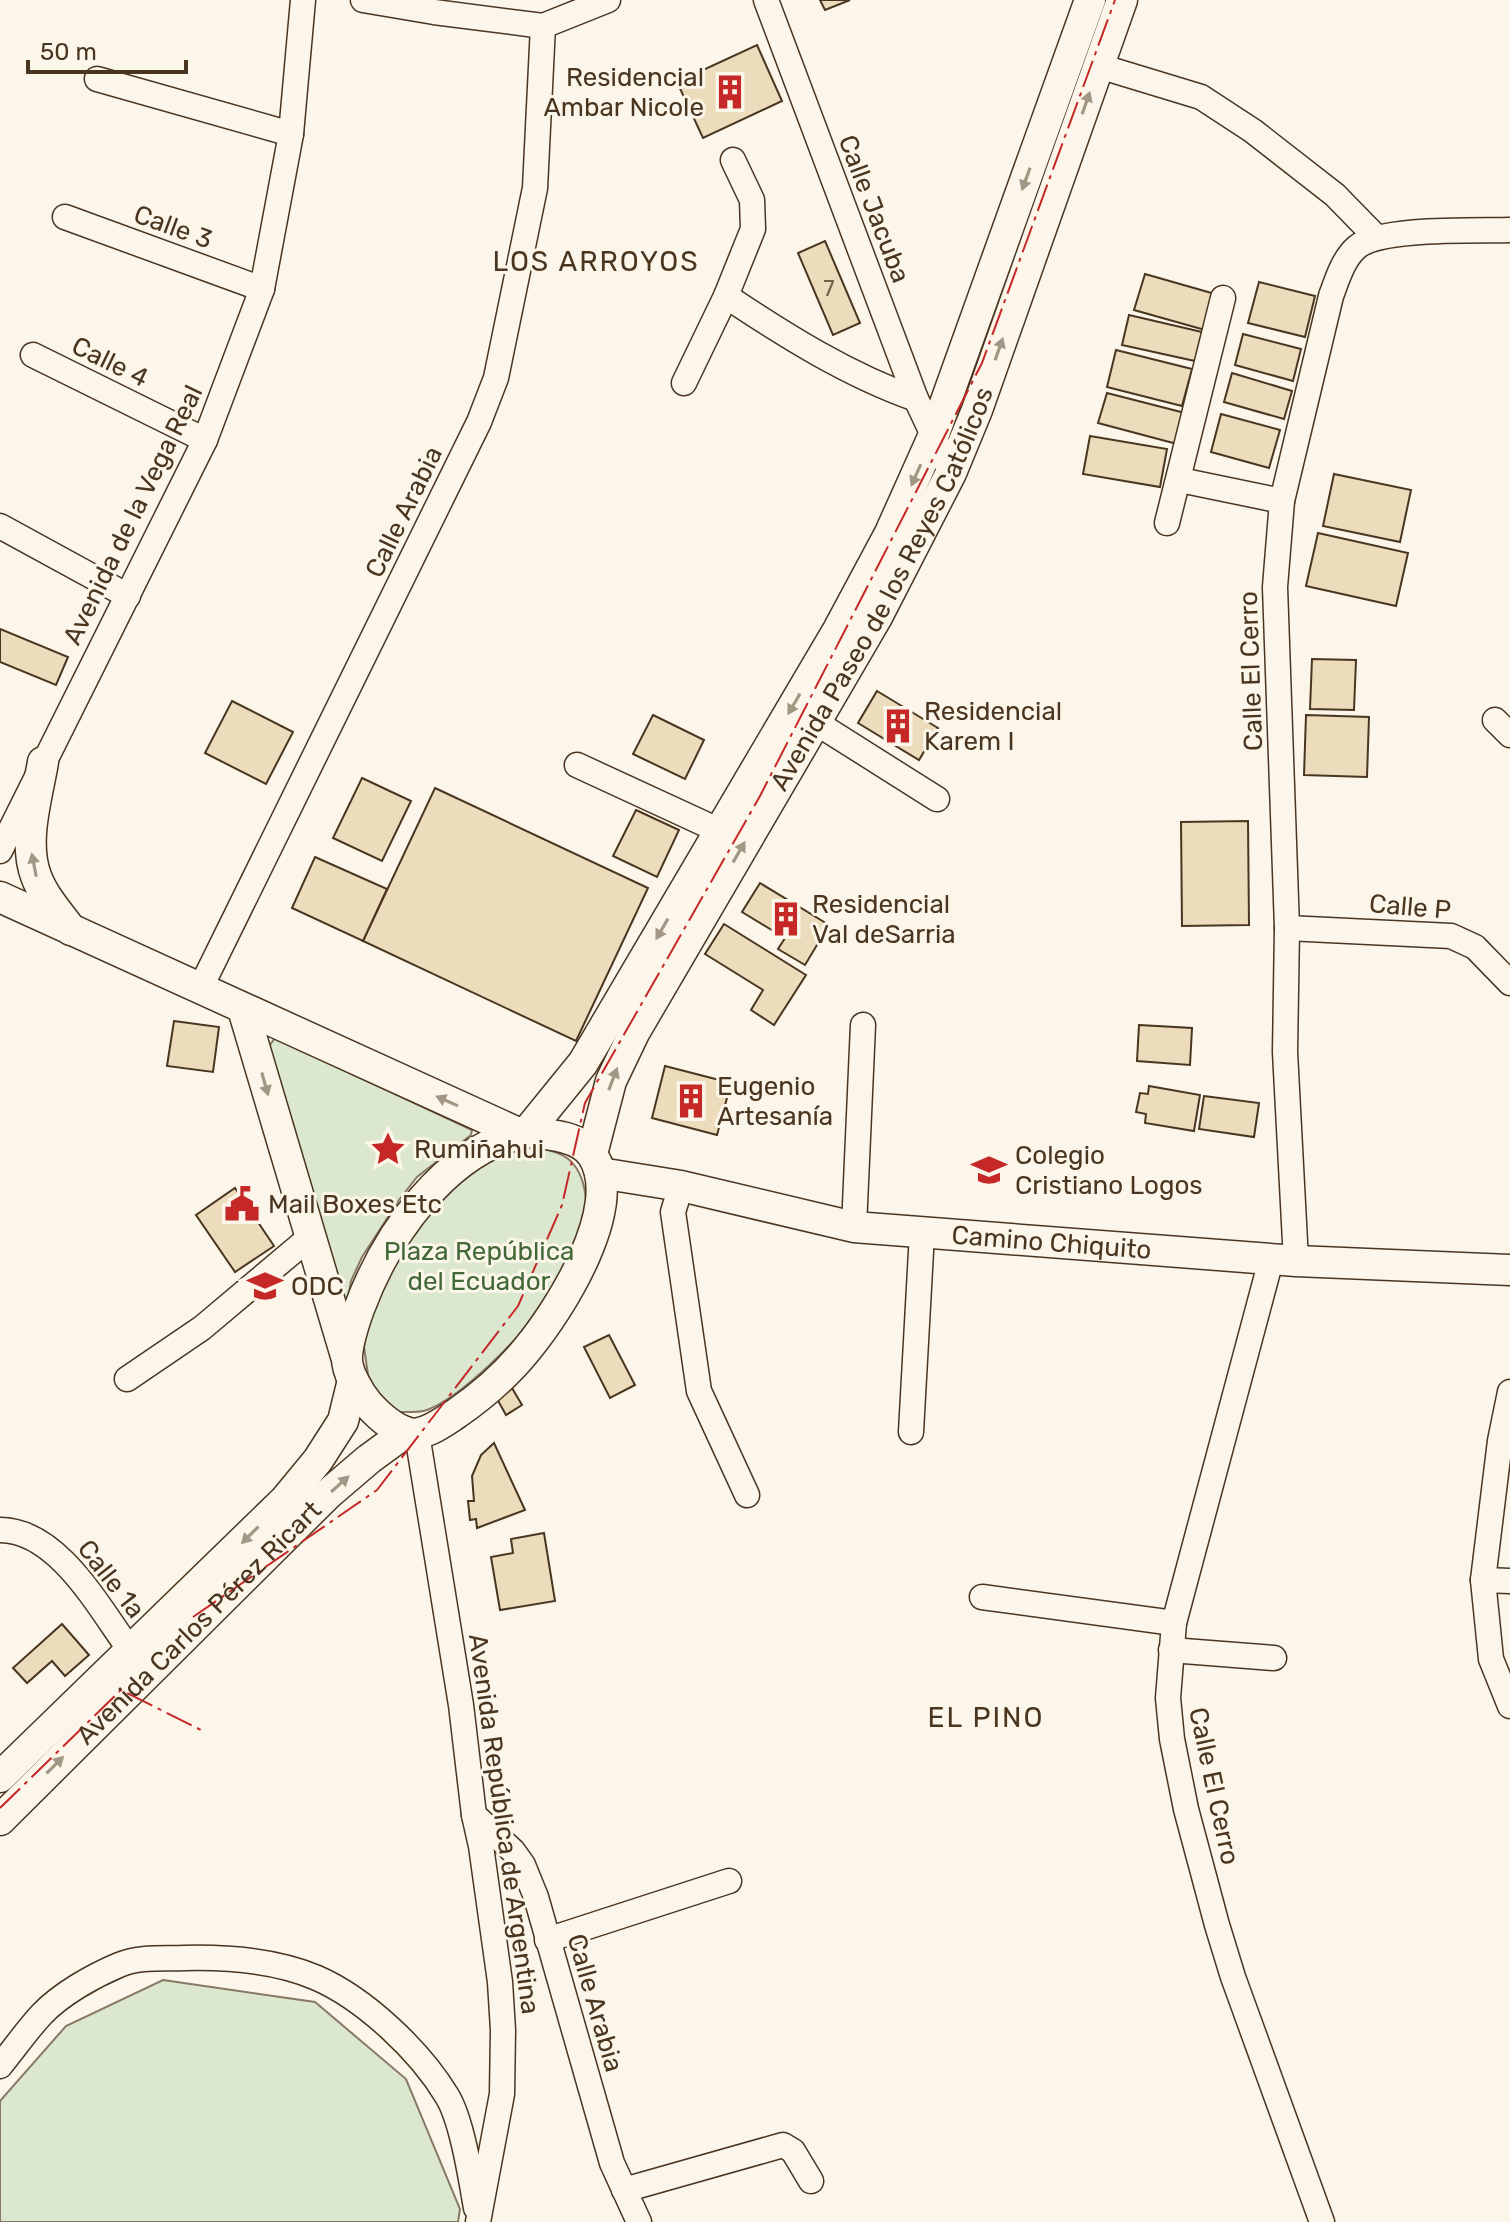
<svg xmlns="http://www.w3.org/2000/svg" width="1510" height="2222" font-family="Rubik,sans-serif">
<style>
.green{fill:#dce7d0;stroke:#887966;stroke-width:2}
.building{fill:#ecdcbc;stroke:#4a3520;stroke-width:2}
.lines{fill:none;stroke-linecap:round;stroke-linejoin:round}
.minor-casing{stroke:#4a3520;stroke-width:27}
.major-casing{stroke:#4a3520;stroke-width:33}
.minor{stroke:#fbf6e9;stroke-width:24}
.major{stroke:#fbf6e9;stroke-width:30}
.power{stroke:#c62828;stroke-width:2;stroke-dasharray:28 6 4 6;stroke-linecap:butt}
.oneway{fill:#a29684}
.labels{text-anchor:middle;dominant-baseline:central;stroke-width:6;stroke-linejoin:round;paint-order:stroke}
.number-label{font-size:22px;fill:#725f47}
.poi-label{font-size:26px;fill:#4a3520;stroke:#fbf6e9;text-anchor:start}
.street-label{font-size:26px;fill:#4a3520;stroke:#fbf6e9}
.park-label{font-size:26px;fill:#436837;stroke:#fbf6e9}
.neighbourhood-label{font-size:28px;letter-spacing:2px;fill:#4a3520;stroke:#fbf6e9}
</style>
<rect width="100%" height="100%" fill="#fbf6e9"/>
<g class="green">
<polygon points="275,1038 472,1130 471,1135 417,1177 399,1200 362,1257 351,1281 348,1298 341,1302 267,1049"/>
<path d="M 533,1146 C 544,1149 557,1151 567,1158 C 588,1174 589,1210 583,1233 C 578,1248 551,1296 541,1309 C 517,1340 463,1396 427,1410 C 418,1413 406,1412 396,1412 L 376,1393 L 368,1375 L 364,1347 L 369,1306 L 413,1226 L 479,1163 Z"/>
<polygon points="163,1980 315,2002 406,2079 460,2209 458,2222 0,2222 0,2101 66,2026"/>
</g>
<g class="building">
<polygon points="820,0 850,0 825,10"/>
<polygon points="757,45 782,101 703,138 677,82"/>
<polygon points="825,241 860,323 833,335 798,253"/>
<polygon points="1145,274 1215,294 1205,330 1134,310"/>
<polygon points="1259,282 1315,296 1305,337 1248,323"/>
<polygon points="1129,315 1202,332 1195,361 1122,345"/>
<polygon points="1243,334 1301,349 1293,381 1235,365"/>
<polygon points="1116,350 1192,369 1182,406 1107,387"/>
<polygon points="1232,373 1292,391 1284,419 1224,402"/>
<polygon points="1107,393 1185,413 1177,444 1098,423"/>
<polygon points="1221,414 1280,430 1269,468 1211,452"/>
<polygon points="1090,436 1167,449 1160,487 1083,474"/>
<polygon points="1334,474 1411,490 1400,542 1323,526"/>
<polygon points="1318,533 1408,553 1396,606 1306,586"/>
<polygon points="0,629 68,657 56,685 0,662"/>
<polygon points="1312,659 1356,660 1354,710 1310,709"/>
<polygon points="877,691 938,728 919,760 858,723"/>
<polygon points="232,701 293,732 266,784 205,753"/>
<polygon points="653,715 704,740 685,779 633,754"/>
<polygon points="1306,715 1369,717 1367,777 1304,775"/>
<polygon points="362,778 411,801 382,861 333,838"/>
<polygon points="435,788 648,888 576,1041 363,941"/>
<polygon points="636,810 679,830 657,877 613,856"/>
<polygon points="1248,821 1249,925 1182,926 1181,822"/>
<polygon points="315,857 387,889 363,941 292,908"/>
<polygon points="760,883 829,925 805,965 778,949 785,938 742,912"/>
<polygon points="724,924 806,975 774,1025 751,1010 763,990 705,954"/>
<polygon points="174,1021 219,1027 213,1072 167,1066"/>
<polygon points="1139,1025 1192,1028 1190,1065 1137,1061"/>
<polygon points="665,1066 731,1083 717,1135 652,1118"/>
<polygon points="1149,1086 1200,1095 1194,1131 1145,1123 1146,1114 1136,1112 1140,1093 1148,1094"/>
<polygon points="1204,1096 1259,1103 1254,1137 1199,1129"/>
<polygon points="235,1188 274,1246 235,1272 196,1215"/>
<polygon points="609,1335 635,1385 610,1398 584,1347"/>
<polygon points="512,1388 522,1405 506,1415 496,1397"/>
<polygon points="494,1443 525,1510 477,1528 476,1519 470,1520 468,1501 474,1501 472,1476 481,1455"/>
<polygon points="544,1533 555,1601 500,1610 491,1557 513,1553 511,1539"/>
<polygon points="62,1624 89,1655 65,1676 52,1661 27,1683 13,1668"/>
</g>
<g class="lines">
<g class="minor-casing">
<g id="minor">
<polyline points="363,0 434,12 543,26 608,0"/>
<polyline points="766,0 916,399 951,473"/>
<polyline points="1099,66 1201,97 1253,131 1335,195 1376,237"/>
<polyline points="97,79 291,134"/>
<polyline points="65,217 262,289"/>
<path d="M 726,296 C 786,336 848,375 916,399"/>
<polyline points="33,355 205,440"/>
<polyline points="684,383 726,296 753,229 752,200 733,160"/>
<polyline points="1180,480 1282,501"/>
<polyline points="1167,523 1223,298"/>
<polyline points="0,526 128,596"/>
<polyline points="1495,720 1510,735"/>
<polyline points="815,722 937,799"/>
<polyline points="577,765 720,831"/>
<polyline points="0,851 205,440 262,289 291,134 303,0"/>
<polyline points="1287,928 1451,936 1475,947 1510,983"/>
<polyline points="200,989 479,422 496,378 535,188 543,26"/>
<polyline points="681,1186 673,1212 699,1391 747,1495"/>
<polyline points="854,1227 863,1025"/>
<polyline points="1271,1260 1174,1623 1168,1698 1172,1739 1186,1809 1217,1925 1233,1977 1322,2222"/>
<path d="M 1296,1261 L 1285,1052 L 1287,928 L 1275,587 L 1282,501 L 1331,296 C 1337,280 1343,259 1357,247 C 1381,227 1476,231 1510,230"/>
<polyline points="127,1379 202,1328 309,1238"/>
<polyline points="1510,1392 1500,1441 1483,1580 1491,1659 1510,1706"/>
<polyline points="911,1432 922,1233"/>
<polyline points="417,1434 461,1705 474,1815 481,1846 500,1982 503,2030 502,2094 478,2222"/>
<path d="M 0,1530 C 58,1530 99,1608 130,1650"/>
<polyline points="1483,1580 1510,1581"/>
<polyline points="982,1597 1174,1623"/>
<polyline points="1171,1650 1274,1658"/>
<polyline points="474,1815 513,1851 523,1865 536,1897 612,2163 639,2222"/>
<polyline points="547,1940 729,1881"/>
<path d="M 0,2066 C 14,2049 27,2030 42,2014 C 61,1994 93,1976 119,1965 C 140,1956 163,1959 185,1958 C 228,1957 278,1961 317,1978 C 365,1999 420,2051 447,2096 C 462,2120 471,2179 476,2208"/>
<polyline points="624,2190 783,2145 793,2151 811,2181"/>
</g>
</g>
<g class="major-casing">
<g id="major">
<path d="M 43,762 C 37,798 23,841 36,876 C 43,896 59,913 71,930"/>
<polyline points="0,897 518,1133"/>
<polyline points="243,1009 346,1356"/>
<polyline points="527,1132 583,1063 838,630 890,533 933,437 1090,0"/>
<path d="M 527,1132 C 548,1134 581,1136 593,1156 C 625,1207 560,1309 528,1348 C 508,1373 483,1395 457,1413 C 443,1422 424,1437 408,1433 C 392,1428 380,1417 369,1405 C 359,1393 346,1372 347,1356 C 348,1341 354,1323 359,1309 C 386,1236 446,1148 527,1132 Z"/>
<path id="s1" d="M 592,1154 L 611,1081 L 634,1033 L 877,617 L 951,473 L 977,410 L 1122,0"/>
<path id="s2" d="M 600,1173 L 681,1186 L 854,1227 L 1296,1261 L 1510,1270"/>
<polyline points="0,1777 285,1500 318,1460 343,1421 353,1380"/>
<path id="s3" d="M 0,1820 L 328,1494 L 369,1459 L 406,1432"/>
</g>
</g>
<use href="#minor" class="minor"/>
<use href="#major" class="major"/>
<g class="power">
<polyline points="193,1617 377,1490 518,1306 562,1205 585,1103 760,796 982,363 1115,0"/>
<polyline points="0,1808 121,1690 201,1730"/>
</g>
</g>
<defs><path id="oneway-solid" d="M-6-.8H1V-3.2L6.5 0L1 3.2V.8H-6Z" transform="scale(2)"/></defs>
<g class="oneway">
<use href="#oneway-solid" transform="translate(1086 103) rotate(-71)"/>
<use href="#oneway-solid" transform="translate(1026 179) rotate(110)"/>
<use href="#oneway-solid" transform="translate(999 349) rotate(-71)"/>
<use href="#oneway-solid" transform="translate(916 475) rotate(114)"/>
<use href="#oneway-solid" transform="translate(794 704) rotate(120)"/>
<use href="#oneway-solid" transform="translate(739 852) rotate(-60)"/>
<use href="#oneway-solid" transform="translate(34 865) rotate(-101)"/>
<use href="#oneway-solid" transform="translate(662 929) rotate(120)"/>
<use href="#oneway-solid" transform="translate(613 1079) rotate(-69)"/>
<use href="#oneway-solid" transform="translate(265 1084) rotate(74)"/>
<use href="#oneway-solid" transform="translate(447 1101) rotate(-156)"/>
<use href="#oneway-solid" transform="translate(340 1484) rotate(-42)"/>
<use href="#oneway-solid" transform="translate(250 1535) rotate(135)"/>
<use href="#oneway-solid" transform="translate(55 1765) rotate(-45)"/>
</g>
<defs>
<g id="building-bare" transform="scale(2.76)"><path d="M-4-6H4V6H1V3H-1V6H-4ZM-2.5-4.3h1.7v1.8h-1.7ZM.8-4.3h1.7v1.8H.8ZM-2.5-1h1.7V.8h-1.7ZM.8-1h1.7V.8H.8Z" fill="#c62828" stroke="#fbf6e9" stroke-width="2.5" paint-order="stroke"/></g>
<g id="sight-bare" transform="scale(2.76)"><path d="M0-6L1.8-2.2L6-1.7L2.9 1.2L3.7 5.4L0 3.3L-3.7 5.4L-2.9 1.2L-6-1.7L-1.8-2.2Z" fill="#c62828" stroke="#fbf6e9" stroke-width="2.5" paint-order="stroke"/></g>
<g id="school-bare" transform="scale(2.76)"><path d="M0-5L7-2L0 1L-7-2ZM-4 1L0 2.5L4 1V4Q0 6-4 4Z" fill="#c62828" stroke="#fbf6e9" stroke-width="2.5" paint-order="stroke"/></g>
<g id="civic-bare" transform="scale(2.76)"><path d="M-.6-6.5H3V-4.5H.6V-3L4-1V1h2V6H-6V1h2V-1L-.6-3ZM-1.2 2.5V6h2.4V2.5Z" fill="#c62828" stroke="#fbf6e9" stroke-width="2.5" paint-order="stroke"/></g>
</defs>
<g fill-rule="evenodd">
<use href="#building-bare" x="730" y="92"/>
<use href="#building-bare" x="898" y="726"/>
<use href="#building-bare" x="786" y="919"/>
<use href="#building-bare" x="691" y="1101"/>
<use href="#sight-bare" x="388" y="1149"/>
<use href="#school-bare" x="989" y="1170"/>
<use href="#civic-bare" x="242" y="1204"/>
<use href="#school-bare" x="265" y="1286"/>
</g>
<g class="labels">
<g class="number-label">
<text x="829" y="288">7</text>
</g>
<g class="poi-label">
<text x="704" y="77" text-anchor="end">Residencial<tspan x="704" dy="30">Ambar Nicole</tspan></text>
<text x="924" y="711">Residencial<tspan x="924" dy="30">Karem I</tspan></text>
<text x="812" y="904">Residencial<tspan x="812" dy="30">Val deSarria</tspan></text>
<text x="717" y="1086">Eugenio<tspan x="717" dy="30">Artesanía</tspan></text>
<text x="414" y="1149">Rumiñahui</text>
<text x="1015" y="1155">Colegio<tspan x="1015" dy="30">Cristiano Logos</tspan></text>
<text x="268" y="1204">Mail Boxes Etc</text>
<text x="291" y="1286">ODC</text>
</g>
<g class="street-label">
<text transform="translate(874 209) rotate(69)">Calle Jacuba</text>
<text transform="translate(173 227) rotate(20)">Calle 3</text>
<text transform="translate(110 362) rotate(26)">Calle 4</text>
<text transform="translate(404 512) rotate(-64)">Calle Arabia</text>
<text transform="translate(133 515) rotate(-64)">Avenida de la Vega Real</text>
<text stroke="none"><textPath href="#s1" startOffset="638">Avenida Paseo de los Reyes Católicos</textPath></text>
<text transform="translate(1251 671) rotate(-92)">Calle El Cerro</text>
<text transform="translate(1410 907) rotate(5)">Calle P</text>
<text stroke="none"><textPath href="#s2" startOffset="458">Camino Chiquito</textPath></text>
<text transform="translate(111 1579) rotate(52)">Calle 1a</text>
<text stroke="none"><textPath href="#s3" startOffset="280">Avenida Carlos Pérez Ricart</textPath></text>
<text transform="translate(1214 1786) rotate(78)">Calle El Cerro</text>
<text transform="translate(504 1824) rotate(82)">Avenida República de Argentina</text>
<text transform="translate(595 2003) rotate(74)">Calle Arabia</text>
</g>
<g class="park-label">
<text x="479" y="1251">Plaza República<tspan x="479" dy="30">del Ecuador</tspan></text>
</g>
<g class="neighbourhood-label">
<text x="596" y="261">LOS ARROYOS</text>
<text x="986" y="1717">EL PINO</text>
</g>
</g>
<path d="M28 60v12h158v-12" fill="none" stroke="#4a3520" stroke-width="4"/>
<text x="40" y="60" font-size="24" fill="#4a3520" stroke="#fbf6e9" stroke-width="6" paint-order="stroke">50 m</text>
</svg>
